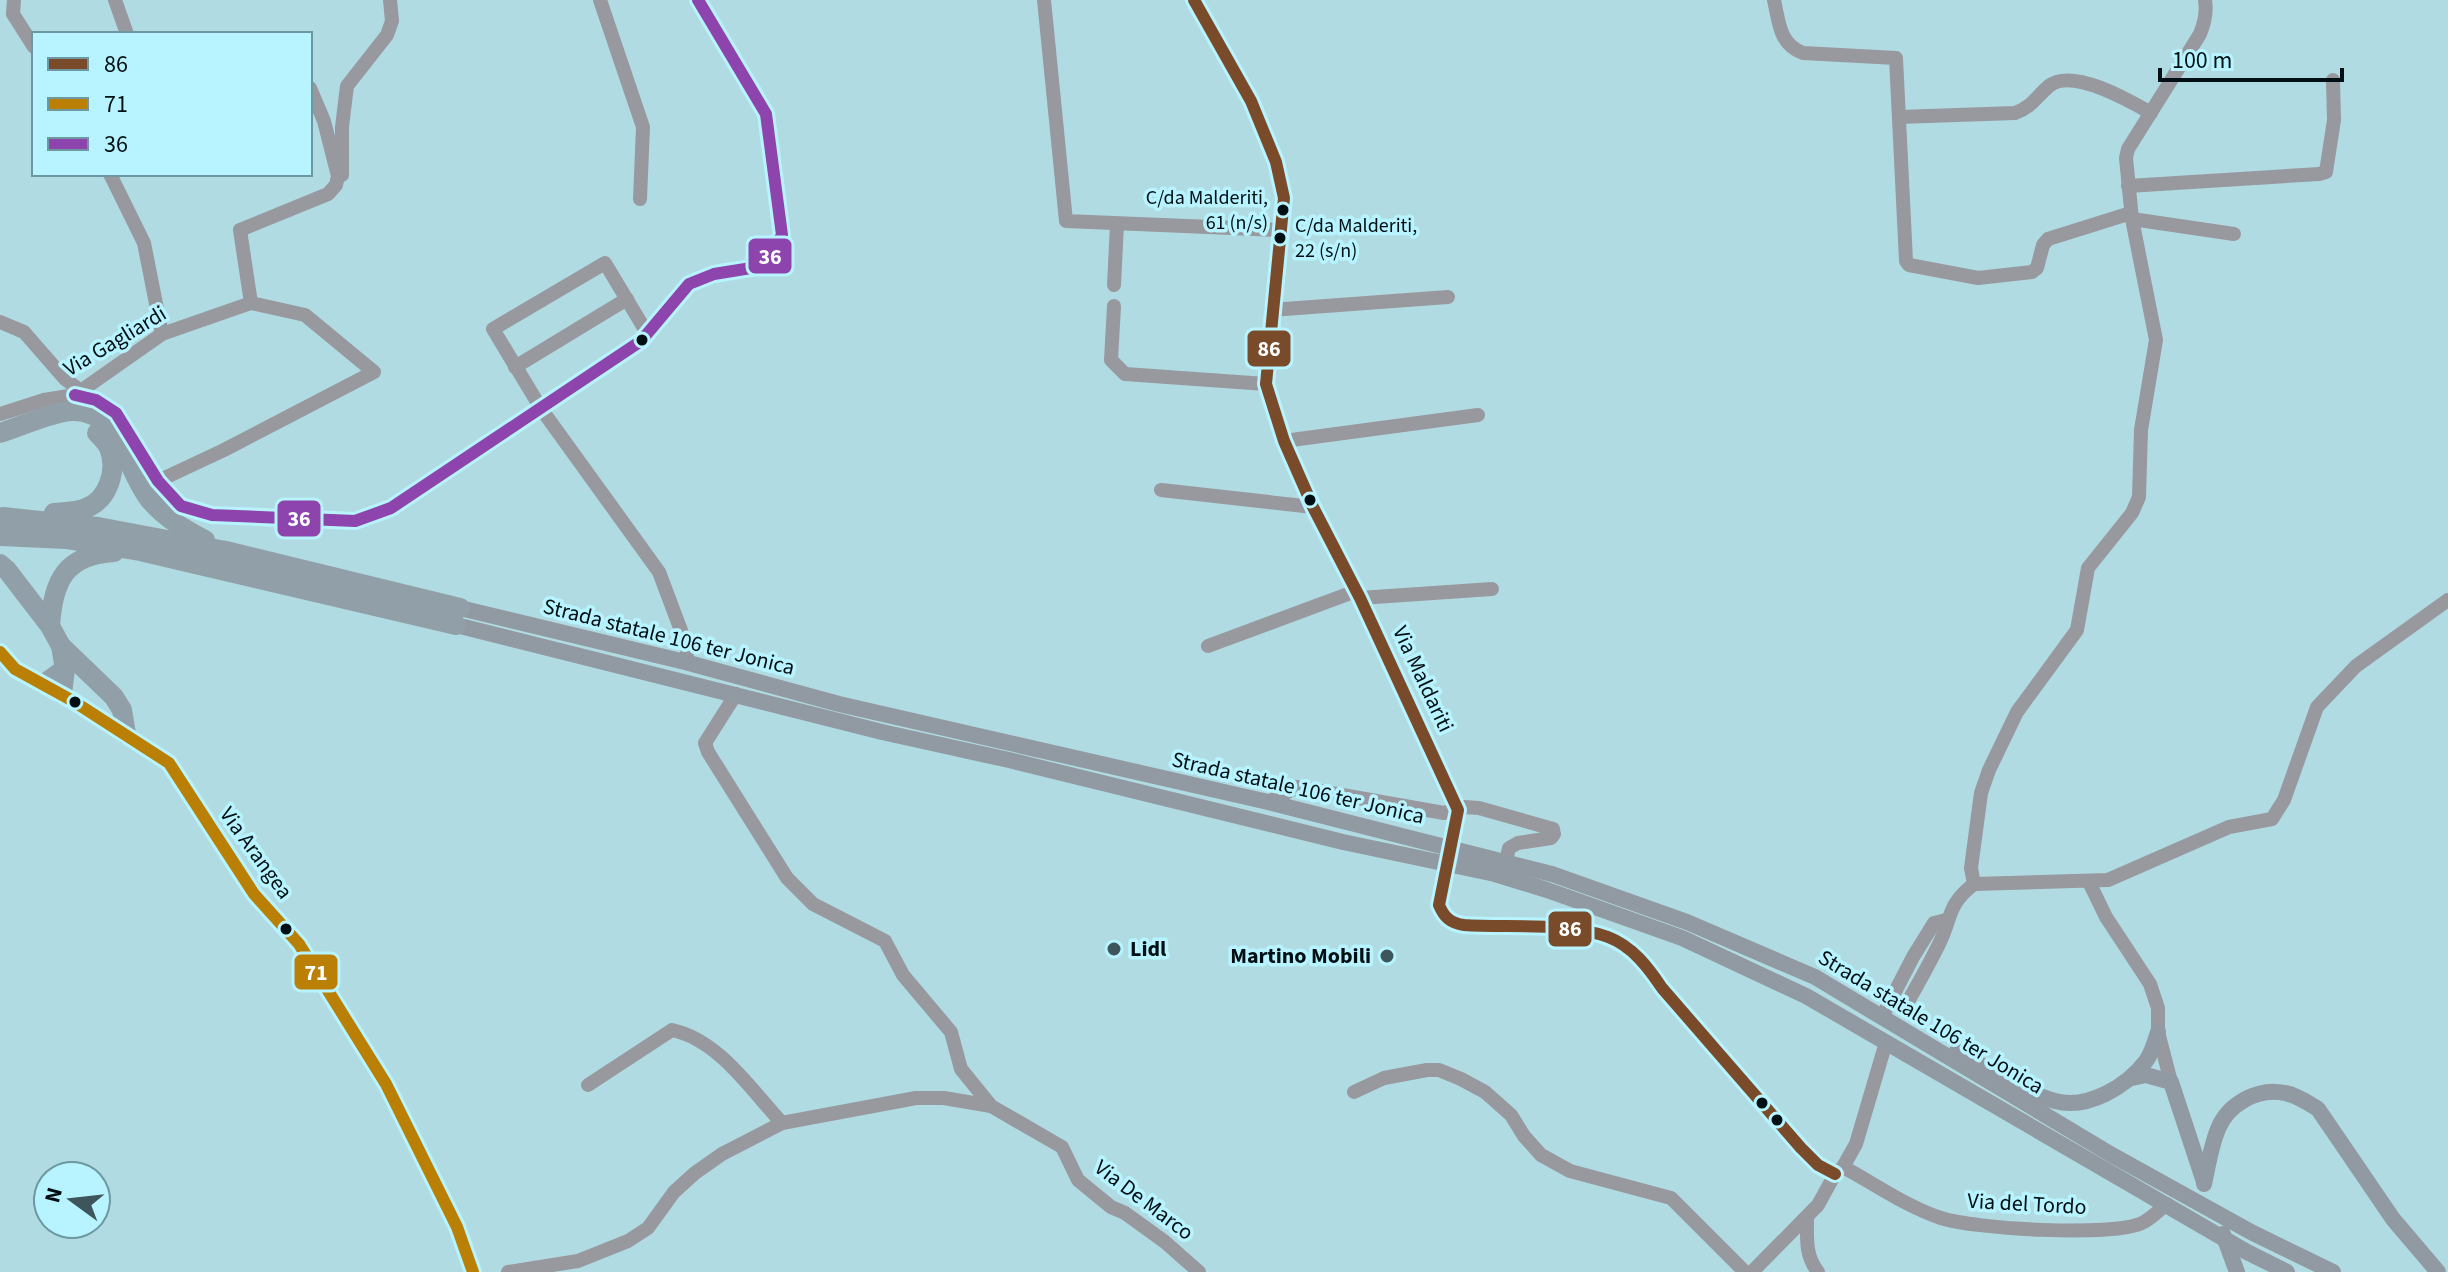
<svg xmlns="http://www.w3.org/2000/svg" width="2448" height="1272" font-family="'Source Sans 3',sans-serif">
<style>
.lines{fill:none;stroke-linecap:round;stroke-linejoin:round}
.minor{stroke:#98989f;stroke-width:14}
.major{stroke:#919aa2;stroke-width:16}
.highway{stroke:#91a0a8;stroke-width:20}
.bus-1-casing{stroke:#b7f4ff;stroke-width:18}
.bus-2-casing{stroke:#b7f4ff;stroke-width:18}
.bus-3-casing{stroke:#b7f4ff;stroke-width:18}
.bus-1{stroke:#7a4b2a;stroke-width:12}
.bus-2{stroke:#b98005;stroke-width:12}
.bus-3{stroke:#8e44ad;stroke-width:12}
.bus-dot{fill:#000f13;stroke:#b7f4ff;stroke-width:3}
.poi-dot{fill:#3e565b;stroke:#b7f4ff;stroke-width:3}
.labels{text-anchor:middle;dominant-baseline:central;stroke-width:7;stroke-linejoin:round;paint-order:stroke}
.bus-label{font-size:20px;fill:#000f13;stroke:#b7f4ff;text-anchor:end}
.street-label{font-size:22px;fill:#000f13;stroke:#b7f4ff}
.poi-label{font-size:22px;font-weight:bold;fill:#000f13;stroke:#b7f4ff;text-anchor:start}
.line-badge{stroke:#b7f4ff;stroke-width:3}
.badge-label{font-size:22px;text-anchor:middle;font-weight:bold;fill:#fff}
</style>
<rect width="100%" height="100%" fill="#b1dbe2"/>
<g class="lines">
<g class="minor">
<polyline points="14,0 13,14 34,47"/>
<polyline points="115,0 127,34"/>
<polyline points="600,0 643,127 640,199"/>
<polyline points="1044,0 1066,221 1281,230"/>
<path d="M 1194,0 L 1251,101 L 1276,162 L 1284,198 L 1266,384 L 1284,441 L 1313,507 L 1360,598 L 1458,810 L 1439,905 C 1444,917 1450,923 1464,925 C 1506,928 1569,922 1608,937 C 1632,946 1648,967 1662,988 L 1801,1148 L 1818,1165 L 1835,1174"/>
<path d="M 1774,0 C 1779,22 1779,44 1803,53 L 1896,58 L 1906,261 L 1909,265 L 1978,278 L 2032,272 L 2037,268 L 2043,245 L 2048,239 L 2131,213"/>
<path d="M 1899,117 L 2015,113 C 2031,108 2037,96 2049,86 C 2072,67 2130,101 2151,113"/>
<polyline points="110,174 144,243 162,334"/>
<polyline points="342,175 342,127 347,86 387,35 392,21 390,0"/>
<polyline points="2128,186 2319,174 2326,172 2334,120 2333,80"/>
<polyline points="2132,219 2234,234"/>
<polyline points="1114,285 1117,224"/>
<polyline points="251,303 240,230 328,194 336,185 338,176 324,121 310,88"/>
<polyline points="1114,306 1111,360 1125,374 1266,384"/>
<polyline points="1271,310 1448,297"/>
<polyline points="0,322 24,332 65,379 81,391"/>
<polyline points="647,333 605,263 493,329 542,410 659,572 688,649 685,662"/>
<polyline points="515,367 627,299"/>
<polyline points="75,395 96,400 116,413 158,481 181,506 212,515 355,521 391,508 641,341 689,284 714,274 764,266 782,235 766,114 698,0"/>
<polyline points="0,414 44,400 75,395 162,334 251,303 305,315 374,372 224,450 158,481"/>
<polyline points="1284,441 1478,415"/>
<polyline points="1161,490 1313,507"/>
<polyline points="1360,598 1492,589"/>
<polyline points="1208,646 1356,591"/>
<polyline points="0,652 15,669 73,701 169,763 254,894 299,944 386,1084 457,1227 473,1272"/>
<polyline points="736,694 705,743 708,752 787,878 813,904 885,941 903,975 951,1032 961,1069 991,1106"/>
<polyline points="1268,802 1297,787 1444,813 1464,807 1479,808 1553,829 1554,834 1551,838 1518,843 1509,848 1506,861"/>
<polyline points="2089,882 2106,917 2150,984 2158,1008 2158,1032 2171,1082"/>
<path d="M 1974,884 L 1971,868 L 1981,793 L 1989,770 L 2017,712 L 2077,630 L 2088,568 L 2132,513 L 2139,497 L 2141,430 L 2156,340 L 2132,219 L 2126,158 L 2128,149 L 2200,34 C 2205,22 2207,12 2205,0"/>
<polyline points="1974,884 2108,880 2229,827 2272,819 2284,800 2317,707 2356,666 2448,600"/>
<path d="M 1904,1009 C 1916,987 1929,965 1940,942 C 1952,916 1948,904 1974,884"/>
<polyline points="1883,1015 1913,957 1934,923 1946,920"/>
<path d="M 588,1085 L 672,1030 C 719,1040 751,1090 782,1123"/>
<polyline points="1354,1092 1384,1078 1427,1070 1439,1070 1461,1079 1485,1092 1511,1115 1524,1136 1541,1155 1570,1171 1671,1198 1745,1272"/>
<path d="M 1843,1167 C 1875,1184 1907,1207 1941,1218 C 1974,1229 2112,1237 2142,1223 C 2151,1219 2159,1210 2167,1204"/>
<path d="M 1807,1218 C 1807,1239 1805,1255 1818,1272"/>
<polyline points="508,1272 578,1261 628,1241 648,1228 674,1192 695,1173 722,1154 782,1123 916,1098 944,1098 991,1106 1062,1147 1078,1180 1111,1207 1125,1213 1165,1242 1199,1272"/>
<polyline points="1752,1272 1818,1205 1835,1174 1843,1167 1856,1144 1884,1049"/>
</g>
<g class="major">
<polyline points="460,608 685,662 839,704 1268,802 1552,874 1687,922 1815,977 2112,1155 2251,1232 2333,1272"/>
<polyline points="456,625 882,732 1009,760 1343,842 1495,874 1547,890 1682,938 1806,996 2247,1252 2287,1272"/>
<path d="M 1957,1051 C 1984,1066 2026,1094 2055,1101 C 2088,1110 2127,1086 2146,1061 C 2152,1053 2155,1042 2158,1032"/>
<polyline points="2132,1078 2146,1075 2171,1082 2204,1182"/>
<path d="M 2204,1184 C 2208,1166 2211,1146 2218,1129 C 2228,1104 2258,1087 2285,1093 C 2297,1095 2308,1103 2318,1109 L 2393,1219 L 2438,1272"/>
<polyline points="2223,1234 2237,1272"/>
</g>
<g class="highway">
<path d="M 0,433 C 20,427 51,412 72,411 C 121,410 126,471 150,500 C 165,518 184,529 205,540"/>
<path d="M 54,513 C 64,512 76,512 86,508 C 108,500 118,470 109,448 C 107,443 101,437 97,433"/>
<polyline points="3,517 98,527 226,551 460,608"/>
<polyline points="0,536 66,539 140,551 456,625"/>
<polyline points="0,564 7,570 50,626 61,646 114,697 122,710 126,734"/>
<path d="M 50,626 C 53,581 65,555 114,552"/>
<polyline points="61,646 65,669 62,694"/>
<polyline points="44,684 65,669"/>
</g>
<g class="bus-1-casing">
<path id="bus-1" d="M 1194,0 L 1251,101 L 1276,162 L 1284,198 L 1266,384 L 1284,441 L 1313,507 L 1360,598 L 1458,810 L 1439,905 C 1444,917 1450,923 1464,925 C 1506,928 1569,922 1608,937 C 1632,946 1648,967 1662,988 L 1801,1148 L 1818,1165 L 1835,1174"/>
</g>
<g class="bus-2-casing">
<polyline id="bus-2" points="0,652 15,669 73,701 169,763 254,894 299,944 386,1084 457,1227 473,1272"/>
</g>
<g class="bus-3-casing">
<polyline id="bus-3" points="75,395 96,400 116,413 158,481 181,506 212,515 355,521 391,508 641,341 689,284 714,274 764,266 782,235 766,114 698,0"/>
</g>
<use href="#bus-1" class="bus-1"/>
<use href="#bus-2" class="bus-2"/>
<use href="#bus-3" class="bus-3"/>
</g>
<g class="bus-dot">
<circle cx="1283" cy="210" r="7"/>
<circle cx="1280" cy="238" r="7"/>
<circle cx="642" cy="340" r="7"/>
<circle cx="1310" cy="500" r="7"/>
<circle cx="75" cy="702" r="7"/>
<circle cx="286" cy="929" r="7"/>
<circle cx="1762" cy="1103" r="7"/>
<circle cx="1777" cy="1120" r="7"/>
</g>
<g class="poi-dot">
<circle cx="1114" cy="949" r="8"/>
<circle cx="1387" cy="956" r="8"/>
</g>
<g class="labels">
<g class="bus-label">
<text x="1268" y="198">C/da Malderiti,<tspan x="1268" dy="25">61 (n/s)</tspan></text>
<text x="1295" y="226" text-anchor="start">C/da Malderiti,<tspan x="1295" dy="25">22 (s/n)</tspan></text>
</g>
<g class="street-label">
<text transform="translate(115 341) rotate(-31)">Via Gagliardi</text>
<text transform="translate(669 637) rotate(14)">Strada statale 106 ter Jonica</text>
<text transform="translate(1423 679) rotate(65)">Via Maldariti</text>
<text transform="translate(1298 788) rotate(13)">Strada statale 106 ter Jonica</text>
<text transform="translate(256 853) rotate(54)">Via Arangea</text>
<text transform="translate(1931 1022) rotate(31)">Strada statale 106 ter Jonica</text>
<text transform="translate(1144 1200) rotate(37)">Via De Marco</text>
<text transform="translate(2027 1204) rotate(3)">Via del Tordo</text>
</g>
<g class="poi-label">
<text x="1130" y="949">Lidl</text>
<text x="1371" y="956" text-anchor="end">Martino Mobili</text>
</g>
</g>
<g class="line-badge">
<rect x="747" y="237" width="46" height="38" rx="8" fill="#8e44ad"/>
<rect x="1246" y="329" width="46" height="39" rx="8" fill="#7a4b2a"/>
<rect x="276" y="499" width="46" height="39" rx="8" fill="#8e44ad"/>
<rect x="1547" y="910" width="46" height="38" rx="8" fill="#7a4b2a"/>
<rect x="293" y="953" width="46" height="38" rx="8" fill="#b98005"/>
</g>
<g class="badge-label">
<text x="770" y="264">36</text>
<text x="1269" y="356">86</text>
<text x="299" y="526">36</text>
<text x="1570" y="936">86</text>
<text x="316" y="980">71</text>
</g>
<rect x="32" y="32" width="280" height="144" fill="#b7f4ff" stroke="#6e98a1" stroke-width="2"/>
<rect x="48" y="58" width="40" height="12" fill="#7a4b2a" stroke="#6e98a1" stroke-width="2"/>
<text x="104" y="72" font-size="24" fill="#000f13">86</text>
<rect x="48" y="98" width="40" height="12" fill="#b98005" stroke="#6e98a1" stroke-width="2"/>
<text x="104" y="112" font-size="24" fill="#000f13">71</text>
<rect x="48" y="138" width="40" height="12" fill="#8e44ad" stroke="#6e98a1" stroke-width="2"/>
<text x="104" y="152" font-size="24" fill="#000f13">36</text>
<g transform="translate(72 1200) rotate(285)"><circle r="38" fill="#b7f4ff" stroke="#6e98a1" stroke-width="2"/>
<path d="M0-6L14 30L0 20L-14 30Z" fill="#3e565b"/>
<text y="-12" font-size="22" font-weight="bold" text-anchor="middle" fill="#000f13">N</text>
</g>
<path d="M2160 68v12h182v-12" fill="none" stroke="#000f13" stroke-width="4"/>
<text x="2172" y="68" font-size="24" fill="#000f13" stroke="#b7f4ff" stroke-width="6" paint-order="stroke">100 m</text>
</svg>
